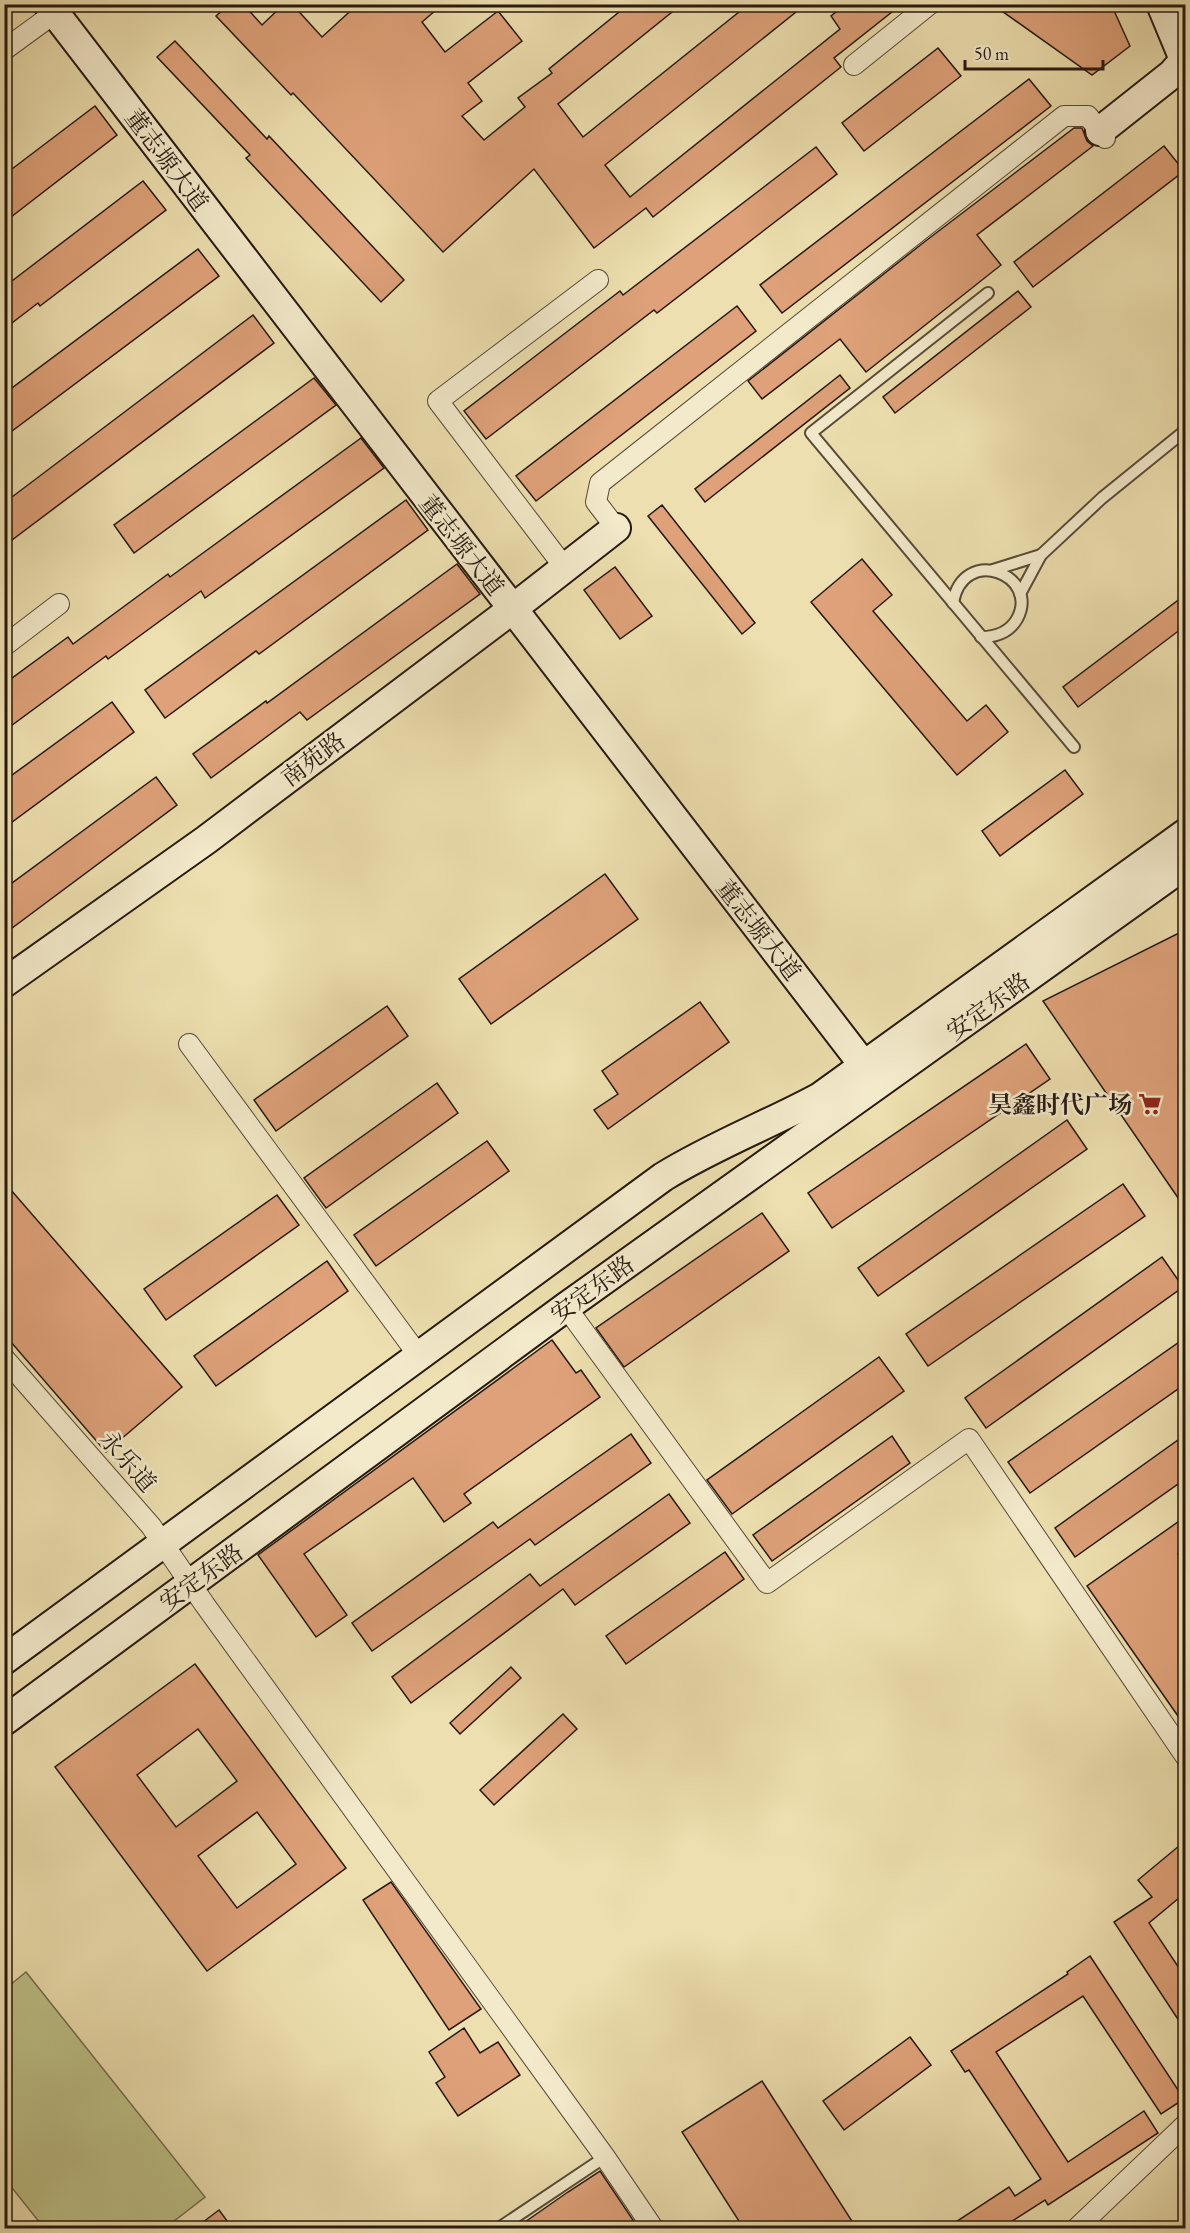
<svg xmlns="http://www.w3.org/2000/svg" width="1190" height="2233" font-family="'EB Garamond','Noto Serif SC',serif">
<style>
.green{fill:#bdc087;stroke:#726c4c;stroke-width:1.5}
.building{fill:#dea179;stroke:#271911;stroke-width:1.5;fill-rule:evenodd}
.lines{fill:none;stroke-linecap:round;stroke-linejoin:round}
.lane-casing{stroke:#584a38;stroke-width:14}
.street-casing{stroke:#584a38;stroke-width:22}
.secondary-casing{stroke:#271911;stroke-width:32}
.lane{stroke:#f3eacb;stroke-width:10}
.street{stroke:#f3eacb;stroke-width:20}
.secondary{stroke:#f3eacb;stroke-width:28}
.labels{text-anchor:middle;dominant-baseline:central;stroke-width:5;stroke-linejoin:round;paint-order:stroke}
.street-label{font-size:24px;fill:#271911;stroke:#f3eacb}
.poi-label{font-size:24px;font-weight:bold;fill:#271911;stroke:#f3eacb;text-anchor:end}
</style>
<rect width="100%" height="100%" fill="#eddfaf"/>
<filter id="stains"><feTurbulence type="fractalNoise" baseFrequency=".00333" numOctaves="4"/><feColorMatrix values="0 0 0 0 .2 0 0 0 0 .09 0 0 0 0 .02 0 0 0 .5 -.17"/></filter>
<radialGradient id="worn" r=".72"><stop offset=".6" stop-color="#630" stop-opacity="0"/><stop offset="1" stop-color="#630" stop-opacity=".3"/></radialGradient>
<polygon class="green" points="26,1972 205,2197 165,2228 44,2228 5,2179 5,1989"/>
<g class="building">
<polygon points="229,4 243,4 262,25 284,4 292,4 322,37 358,4 443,4 422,22 445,52 498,11 522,41 468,83 482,101 462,116 484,140 525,107 518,98 552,73 549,69 629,4 682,4 558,104 583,137 749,4 806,4 605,165 630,197 840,29 831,16 846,4 902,4 834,58 841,67 653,217 646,208 594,248 534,169 443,252 293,93 291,95 216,16"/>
<polygon points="992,4 1111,4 1130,46 1092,75"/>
<polygon points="175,41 267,139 269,136 404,280 381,302 246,158 250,155 157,57"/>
<polygon points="938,48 961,76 864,151 842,123"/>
<polygon points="1029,79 1051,106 782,313 760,285"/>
<polygon points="95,106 117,135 11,217 4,209 4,175"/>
<polygon points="1074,128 1082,128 1087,141 1093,146 977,235 1001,265 866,372 840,339 762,399 748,381 923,243"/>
<polygon points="1164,146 1184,171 1033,287 1014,262"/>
<polygon points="816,147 837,174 657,313 654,310 486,439 464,411 620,291 623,295"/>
<polygon points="143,181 166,210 40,306 38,303 4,329 4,287"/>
<polygon points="198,249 219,276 4,437 4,394"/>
<polygon points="1018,291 1031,307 895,413 883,397"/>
<polygon points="737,306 756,331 536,501 516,476"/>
<polygon points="253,315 274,343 4,546 4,503"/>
<polygon points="840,375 850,388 705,502 695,489"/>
<polygon points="314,378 336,405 134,553 114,525"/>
<polygon points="361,438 384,468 205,598 201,591 108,659 106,656 4,731 4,684 68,637 73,644 168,574 170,577"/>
<polygon points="406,500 428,530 259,654 256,651 165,718 145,690"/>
<polygon points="662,505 755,623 742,634 648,516"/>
<polygon points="862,559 892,595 873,611 967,721 986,705 1008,732 957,775 811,602"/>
<polygon points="457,564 480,594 307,720 300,712 211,778 193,754 266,701 267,703"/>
<polygon points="615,567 652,616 620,639 584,590"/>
<polygon points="1185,595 1185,626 1078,707 1063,687"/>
<polygon points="112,702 134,732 4,828 4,781"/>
<polygon points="1065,770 1083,794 1000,856 982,831"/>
<polygon points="156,777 177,805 4,934 4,889"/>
<polygon points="605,874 638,919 491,1024 459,979"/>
<polygon points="1185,930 1185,1208 1043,1001"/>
<polygon points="700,1002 729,1042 608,1129 594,1110 618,1094 602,1071"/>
<polygon points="387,1006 408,1036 276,1131 254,1100"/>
<polygon points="1026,1044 1050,1079 832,1228 808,1193"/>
<polygon points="437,1083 458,1113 326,1208 304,1178"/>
<polygon points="1067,1120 1087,1149 878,1296 858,1268"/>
<polygon points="487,1141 509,1171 376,1266 354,1235"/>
<polygon points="4,1182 182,1387 106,1452 4,1334"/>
<polygon points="1123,1184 1145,1216 928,1366 906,1334"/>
<polygon points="277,1195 299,1225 166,1320 144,1289"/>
<polygon points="762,1213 789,1251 624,1367 596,1328"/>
<polygon points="1162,1257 1183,1287 986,1428 965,1398"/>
<polygon points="327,1261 348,1291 216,1386 194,1356"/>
<polygon points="1185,1338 1185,1384 1030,1493 1008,1462"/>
<polygon points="552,1340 576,1373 581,1370 600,1397 464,1494 471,1503 444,1522 413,1478 304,1554 347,1615 316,1637 258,1555"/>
<polygon points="879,1357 904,1391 732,1514 707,1480"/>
<polygon points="631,1434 651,1463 535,1545 530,1539 372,1651 352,1623 493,1522 498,1528"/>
<polygon points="1185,1435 1185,1479 1075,1557 1055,1528"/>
<polygon points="892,1436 910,1463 772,1561 753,1535"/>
<polygon points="669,1494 690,1523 575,1605 563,1589 411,1703 392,1677 530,1574 540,1586"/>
<polygon points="1185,1517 1185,1548 1178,1554 1185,1565 1185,1726 1087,1586"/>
<polygon points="725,1552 744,1579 626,1664 606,1636"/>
<path d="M 195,1664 L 346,1868 L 207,1971 L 55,1767 ZM 198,1729 L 237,1781 L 176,1827 L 137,1775 ZM 257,1812 L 296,1864 L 237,1908 L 198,1856 Z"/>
<polygon points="511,1667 521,1678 460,1734 450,1723"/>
<polygon points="563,1714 577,1729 494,1805 480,1790"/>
<polygon points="1185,1841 1185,1893 1149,1923 1185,1977 1185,2030 1114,1922 1152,1897 1138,1880"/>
<polygon points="391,1882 481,2009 449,2030 363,1900"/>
<polygon points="1090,1956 1184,2099 1161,2114 1083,1996 996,2052 1068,2162 1144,2111 1158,2133 1048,2205 1045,2200 1000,2229 945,2229 1009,2187 1015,2196 1041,2179 969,2070 965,2072 951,2051 1068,1974 1067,1972"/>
<polygon points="464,2028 480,2053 498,2042 520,2075 458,2116 436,2083 445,2077 429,2052"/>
<polygon points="910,2037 931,2065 844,2130 823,2101"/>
<polygon points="762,2081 857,2229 744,2229 682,2132"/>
<polygon points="600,2171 639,2229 515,2229 568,2192"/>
<polygon points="219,2210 233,2229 194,2229"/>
</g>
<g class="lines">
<g class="lane-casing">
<g id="lane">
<polyline points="988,293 811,433 1074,747"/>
<polyline points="993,570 1041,555"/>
<polyline points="1020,594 1041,555 1102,498 1186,430"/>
<path d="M 953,603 C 963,544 1041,575 1017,619 C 1009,633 996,637 981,637"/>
<polyline points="499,2228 605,2157"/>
</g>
</g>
<g class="street-casing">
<g id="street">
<polyline points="4,50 63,7"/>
<polyline points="854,65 930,4"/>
<polyline points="616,528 596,502 600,483 1064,116 1088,116 1105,138"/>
<polyline points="565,568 438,401 598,280"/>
<polyline points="4,646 59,604"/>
<polyline points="189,1044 419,1356"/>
<polyline points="566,1307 767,1583 969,1439 1186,1757"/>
<polyline points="4,1358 151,1526 205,1605 605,2157 653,2228"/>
<polyline points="1077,2228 1186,2124"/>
</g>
</g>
<g class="secondary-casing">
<g id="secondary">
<polyline points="48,4 875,1080"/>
<polyline points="1161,4 1186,64"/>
<polyline points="1100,131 1172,74 1186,58"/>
<polyline points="4,983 206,840 498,620 616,528"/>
<path d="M 4,1660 L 663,1177 C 713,1146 768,1125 820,1097 L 1186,833"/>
<polyline points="4,1721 566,1307 1186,864"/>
</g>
</g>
<use href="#lane" class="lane"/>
<use href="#street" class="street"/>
<use href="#secondary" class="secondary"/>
</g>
<defs>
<g id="supermarket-bare" transform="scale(1.8)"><path d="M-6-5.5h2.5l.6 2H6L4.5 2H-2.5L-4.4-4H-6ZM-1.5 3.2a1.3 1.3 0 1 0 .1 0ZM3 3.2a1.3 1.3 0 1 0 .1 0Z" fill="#8f2418" stroke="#f3eacb" stroke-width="2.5" paint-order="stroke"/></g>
</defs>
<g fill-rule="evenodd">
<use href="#supermarket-bare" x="1150" y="1104"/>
</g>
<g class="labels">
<g class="street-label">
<text transform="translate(167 160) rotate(53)">董志塬大道</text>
<text transform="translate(462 545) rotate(52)">董志塬大道</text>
<text transform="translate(313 759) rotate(-37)">南苑路</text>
<text transform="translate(759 930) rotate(52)">董志塬大道</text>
<text transform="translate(988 1006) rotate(-36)">安定东路</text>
<text transform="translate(592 1289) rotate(-36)">安定东路</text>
<text transform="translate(128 1461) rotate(49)">永乐道</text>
<text transform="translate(201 1577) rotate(-36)">安定东路</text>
</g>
<g class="poi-label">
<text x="1132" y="1104">昊鑫时代广场</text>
</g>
</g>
<rect width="1190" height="2233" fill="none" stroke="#eddfaf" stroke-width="24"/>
<rect x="6" y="6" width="1178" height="2221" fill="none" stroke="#271911" stroke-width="3"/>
<rect x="12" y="12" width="1166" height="2209" fill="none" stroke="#271911" stroke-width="1.5"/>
<path d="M965 60v9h138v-9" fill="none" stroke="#271911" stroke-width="3"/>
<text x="974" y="60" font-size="18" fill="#271911" stroke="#f3eacb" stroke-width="4.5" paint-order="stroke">50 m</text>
<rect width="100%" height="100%" filter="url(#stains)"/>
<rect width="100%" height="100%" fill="url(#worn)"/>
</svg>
